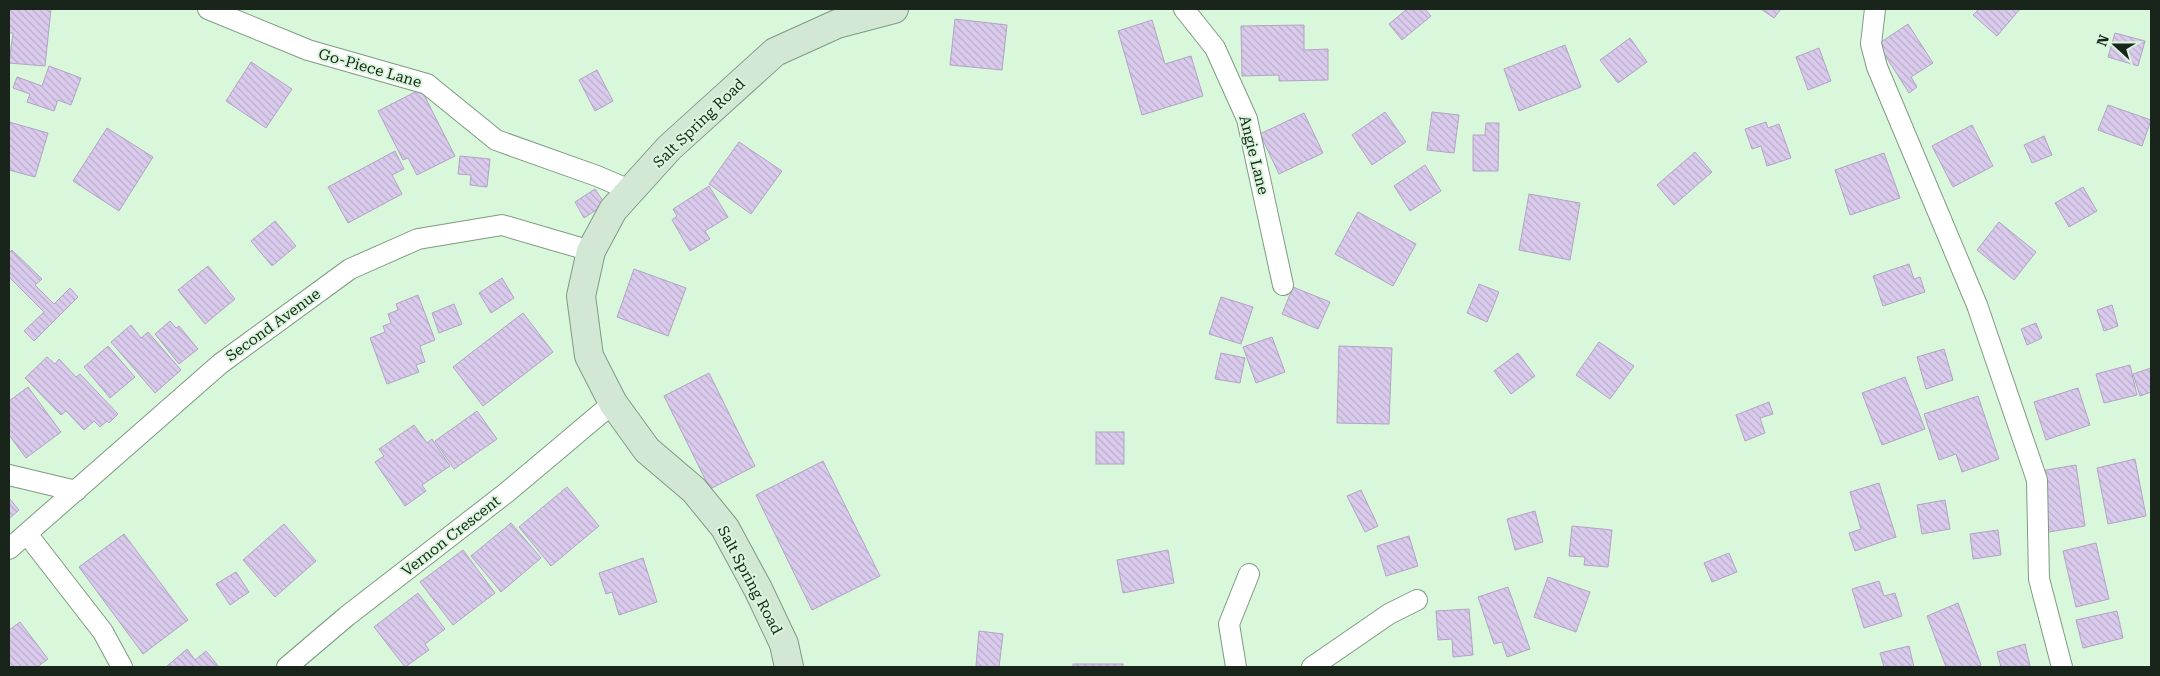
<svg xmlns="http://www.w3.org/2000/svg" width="2160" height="676" font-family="'Roboto Serif',serif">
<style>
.building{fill:url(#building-back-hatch);stroke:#b3a4c5}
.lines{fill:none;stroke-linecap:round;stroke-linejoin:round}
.street-casing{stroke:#7f9b81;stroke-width:22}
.secondary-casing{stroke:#7f9b81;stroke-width:30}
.street{stroke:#fff;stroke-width:20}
.secondary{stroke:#d2e8d5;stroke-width:28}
.labels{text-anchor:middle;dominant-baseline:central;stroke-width:4;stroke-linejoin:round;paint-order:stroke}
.street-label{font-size:15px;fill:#19241a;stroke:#d9f7db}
</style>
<defs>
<pattern id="building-back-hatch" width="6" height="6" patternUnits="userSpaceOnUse" patternTransform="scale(1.25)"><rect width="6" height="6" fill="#dacbed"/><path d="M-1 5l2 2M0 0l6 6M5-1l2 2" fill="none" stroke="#baaecb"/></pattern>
</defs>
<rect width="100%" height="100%" fill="#d9f7db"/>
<g class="building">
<polygon points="9,9 51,9 45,66 9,63 13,33 9,33"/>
<polygon points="1407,9 1425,9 1431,16 1402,40 1389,24"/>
<polygon points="1761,9 1781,9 1774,18"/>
<polygon points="1979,9 2020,9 1997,36 1973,15"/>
<polygon points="955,19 1007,25 1002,70 950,65"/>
<polygon points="1152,20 1165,64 1191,56 1203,96 1142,115 1118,31"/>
<polygon points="1908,24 1933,63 1911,77 1917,87 1909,93 1878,44"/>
<polygon points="1304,25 1304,50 1328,49 1328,80 1279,81 1279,75 1242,76 1241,26"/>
<polygon points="2115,33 2145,41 2138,66 2108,57"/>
<polygon points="1630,38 1647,62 1618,83 1600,60"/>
<polygon points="1565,45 1581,87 1519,111 1504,69"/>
<polygon points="1819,48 1831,81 1808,90 1796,57"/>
<polygon points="251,62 292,89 266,128 226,101"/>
<polygon points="49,66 81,78 71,105 58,100 54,111 27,102 30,94 13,88 17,77 42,86"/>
<polygon points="597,70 613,101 595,111 579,80"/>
<polygon points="421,89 455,156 417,175 408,158 403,160 378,111"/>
<polygon points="2108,105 2151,120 2142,146 2098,130"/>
<polygon points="1385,112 1406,142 1372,165 1352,135"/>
<polygon points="1432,112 1459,115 1454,153 1427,150"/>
<polygon points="1304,113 1323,153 1279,174 1260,134"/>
<polygon points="9,122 48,133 35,177 9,170"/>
<polygon points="1766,122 1768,128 1779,124 1791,158 1767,166 1761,146 1752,149 1745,129"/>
<polygon points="1486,123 1499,123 1498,171 1473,171 1473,135 1485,135"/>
<polygon points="1972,125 1993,166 1953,187 1932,146"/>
<polygon points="107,128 153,157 119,211 73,181"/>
<polygon points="2044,136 2052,155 2032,163 2024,145"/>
<polygon points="739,142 782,171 751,214 709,184"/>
<polygon points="395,151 404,169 392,175 402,194 348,223 328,187"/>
<polygon points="1695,152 1712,172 1674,205 1657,185"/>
<polygon points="1884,153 1900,198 1850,215 1835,170"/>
<polygon points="460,156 490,159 487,187 470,185 471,175 458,174"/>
<polygon points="1425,165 1441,191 1410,211 1394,186"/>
<polygon points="709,186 728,217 705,231 710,239 690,251 672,220 677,216 673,209"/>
<polygon points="2083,187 2097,211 2069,227 2055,203"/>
<polygon points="595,189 605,204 584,218 575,202"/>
<polygon points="1529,194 1580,203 1570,260 1519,250"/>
<polygon points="1358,212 1416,244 1393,286 1335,254"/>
<polygon points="275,221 296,246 272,266 251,241"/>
<polygon points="1999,222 2036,252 2014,280 1977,250"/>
<polygon points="12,250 42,279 35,285 54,304 70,288 78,297 34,341 24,331 44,312 9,277 9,253"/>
<polygon points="1909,264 1914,279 1920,277 1925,292 1883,306 1873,276"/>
<polygon points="208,266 235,299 205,324 178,290"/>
<polygon points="634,269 686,288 668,336 617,317"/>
<polygon points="502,278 514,298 491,313 479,293"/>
<polygon points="1479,284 1499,292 1487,322 1467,313"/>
<polygon points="1293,287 1330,302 1318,329 1282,314"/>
<polygon points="418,295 435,340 420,346 425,362 416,365 419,372 387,384 370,338 385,332 383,326 391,323 388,314 398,310 396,304"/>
<polygon points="1221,297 1253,307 1241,344 1209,334"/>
<polygon points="454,304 462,324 439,333 432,313"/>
<polygon points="2112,305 2118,326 2104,331 2097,310"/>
<polygon points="523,313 553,352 483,406 453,367"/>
<polygon points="170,321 176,328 179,326 198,349 179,364 155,334"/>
<polygon points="2036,323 2042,338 2027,345 2021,329"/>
<polygon points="131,325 141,338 148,332 181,370 155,393 111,342"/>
<polygon points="1272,337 1285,372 1256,383 1243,347"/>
<polygon points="1599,342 1634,366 1610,399 1576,375"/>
<polygon points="108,346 135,377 110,398 84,367"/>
<polygon points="1339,346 1392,348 1389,424 1337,423"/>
<polygon points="1944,349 1953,380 1926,389 1917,357"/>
<polygon points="1221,353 1245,358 1240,383 1215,379"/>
<polygon points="1518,353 1535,376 1511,394 1494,371"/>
<polygon points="47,357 55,364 59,359 76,377 80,374 118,414 109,423 107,421 100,427 94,421 84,430 66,411 61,415 25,378"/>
<polygon points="2130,365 2137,395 2104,403 2096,374"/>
<polygon points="2151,368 2151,392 2140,396 2133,374"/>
<polygon points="709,373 755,466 710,489 664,396"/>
<polygon points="1905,377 1925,429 1882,445 1862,393"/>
<polygon points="28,387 61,432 26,458 9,435 9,401"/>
<polygon points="2078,388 2090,425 2046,440 2034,402"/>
<polygon points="1978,396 1999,459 1962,472 1956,454 1939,460 1924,414"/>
<polygon points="1769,402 1773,414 1760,418 1765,433 1745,441 1736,415"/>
<polygon points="477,411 497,439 454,469 435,441"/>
<polygon points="414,425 427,443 432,439 450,466 422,485 426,491 405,506 375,462 384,456 379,449"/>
<rect x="1096" y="432" width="28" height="32"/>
<polygon points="2135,459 2146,516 2108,524 2097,468"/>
<polygon points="823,461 880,576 812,610 756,495"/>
<polygon points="2076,465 2085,526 2049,532 2040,471"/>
<polygon points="1879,483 1896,537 1855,551 1849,533 1861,529 1850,492"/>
<polygon points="567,487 599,526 551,566 519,527"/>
<polygon points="1361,490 1378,526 1365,532 1347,496"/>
<polygon points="9,498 19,510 9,519"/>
<polygon points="1945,500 1950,529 1922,534 1917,505"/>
<polygon points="1535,511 1543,542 1515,550 1507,519"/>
<polygon points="511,523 541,558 501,592 471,556"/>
<polygon points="284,524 316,561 275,597 243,560"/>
<polygon points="1572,526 1612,530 1608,567 1584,565 1585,557 1569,556"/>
<polygon points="1998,530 2001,555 1973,559 1970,534"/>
<polygon points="124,534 188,620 143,654 79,567"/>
<polygon points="1409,536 1418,566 1386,576 1377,546"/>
<polygon points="2096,543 2109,599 2076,607 2063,551"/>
<polygon points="463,550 495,593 453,625 420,582"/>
<polygon points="1168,550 1174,583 1123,593 1117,560"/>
<polygon points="1729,553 1737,572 1712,582 1704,563"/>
<polygon points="643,558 657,602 619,615 612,592 606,594 599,573"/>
<polygon points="236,572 249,592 230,605 216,584"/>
<polygon points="1548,577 1590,592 1576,632 1534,617"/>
<polygon points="1879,581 1884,596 1895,593 1902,616 1864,628 1852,589"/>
<polygon points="1508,587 1530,649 1507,657 1502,642 1494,644 1478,597"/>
<polygon points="418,593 445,629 425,644 429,650 405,667 374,627"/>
<polygon points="1958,603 1981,665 1976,667 1946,667 1927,616"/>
<polygon points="1469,609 1473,655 1453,657 1452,639 1438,640 1436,611"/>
<polygon points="2117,611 2123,638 2083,648 2076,620"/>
<polygon points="20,622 48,659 37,667 9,667 9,630"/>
<polygon points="979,631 1003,634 999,667 976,666"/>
<polygon points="2025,644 2030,666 2001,667 1997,652"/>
<polygon points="1909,646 1914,667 1884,667 1880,653"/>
<polygon points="187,649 195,660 206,651 219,667 166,667"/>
<rect x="1073" y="664" width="50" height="3"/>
</g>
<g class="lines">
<g class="street-casing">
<g id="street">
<polyline points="208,9 308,50 427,84 496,140 597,176 632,191"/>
<polyline points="1184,9 1215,48 1247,119 1283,285"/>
<polyline points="1875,9 1871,44 1877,67 1977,305 2037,480 2039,579 2062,667"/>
<polyline points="9,475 76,491"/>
<polyline points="27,534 103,632 122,667"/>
<polyline points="9,549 220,364 350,269 418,239 502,225 591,251"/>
<polyline points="287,667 347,616 506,493 613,403"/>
<polyline points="1236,667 1229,624 1249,574"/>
<polyline points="1312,667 1389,614 1417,600"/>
</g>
</g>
<g class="secondary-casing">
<polyline id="secondary" points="789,667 784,644 758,589 725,528 694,490 647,450 613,403 589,356 581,296 591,251 613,210 669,148 775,52 837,24 894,9"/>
</g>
<use href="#street" class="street"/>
<use href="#secondary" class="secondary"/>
</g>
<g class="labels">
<g class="street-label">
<text transform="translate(370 68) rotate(16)">Go-Piece Lane</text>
<text transform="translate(699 123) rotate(-44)">Salt Spring Road</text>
<text transform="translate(1254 155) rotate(76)">Angie Lane</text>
<text transform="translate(273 325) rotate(-36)">Second Avenue</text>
<text transform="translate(451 536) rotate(-38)">Vernon Crescent</text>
<text transform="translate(750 580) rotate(62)">Salt Spring Road</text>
</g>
</g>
<rect width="2160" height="676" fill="none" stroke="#19241a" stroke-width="20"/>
<g transform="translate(2115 45) rotate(291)" stroke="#d9f7db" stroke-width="4" paint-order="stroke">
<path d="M0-4L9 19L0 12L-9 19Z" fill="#19241a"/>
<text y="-8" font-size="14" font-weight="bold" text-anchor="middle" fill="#19241a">N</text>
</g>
</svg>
